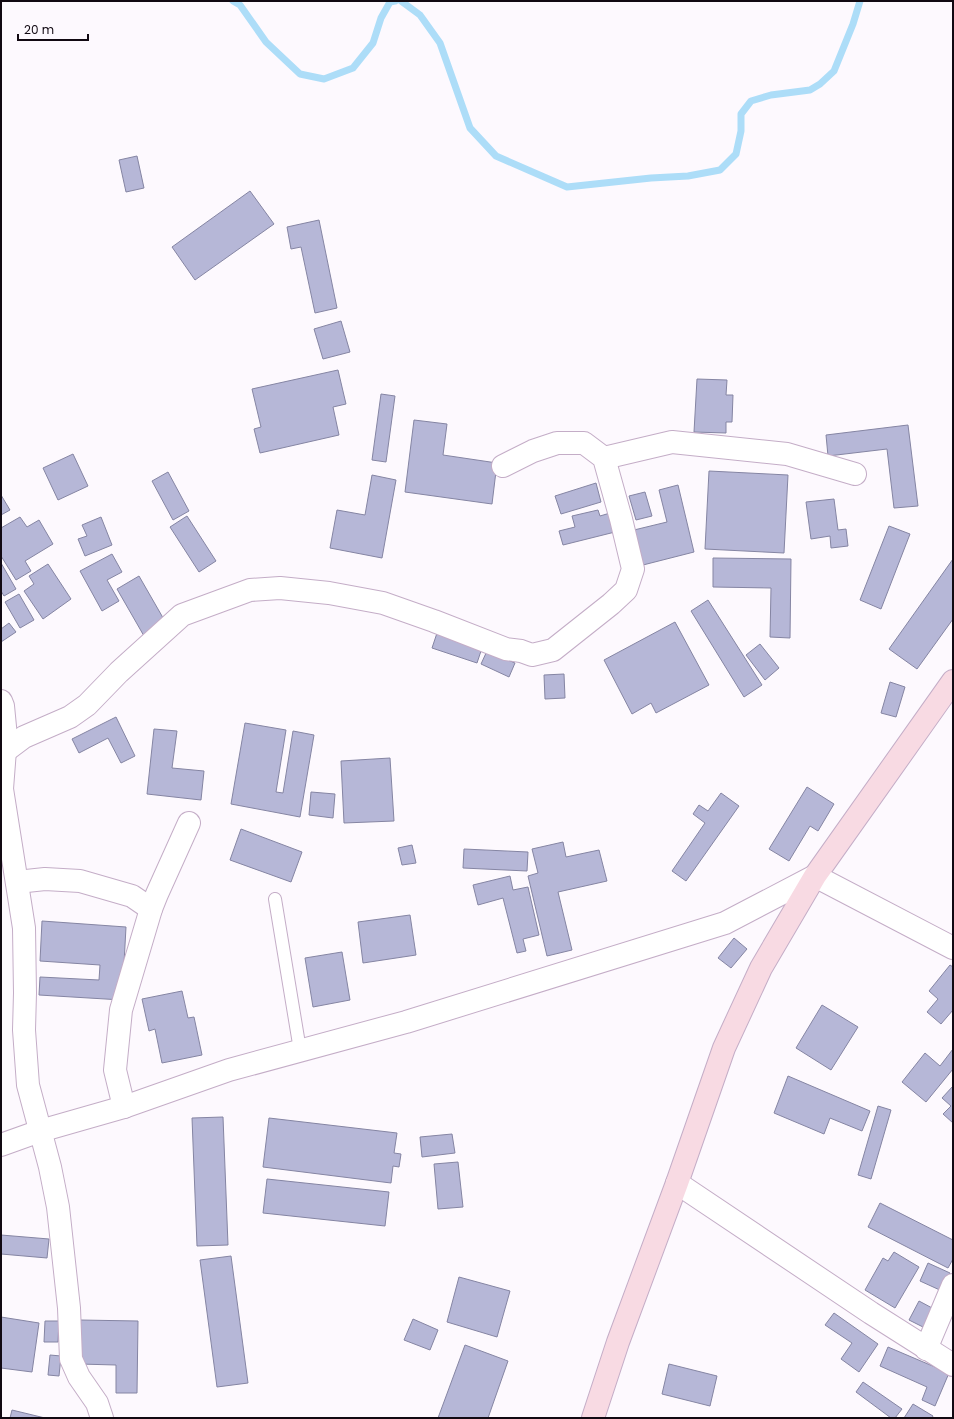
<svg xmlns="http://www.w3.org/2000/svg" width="954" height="1419" font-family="Poppins,sans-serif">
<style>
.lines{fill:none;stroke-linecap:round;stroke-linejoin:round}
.stream{stroke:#adddf8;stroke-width:7}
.building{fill:#b6b7d7;stroke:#8585a3}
.service-casing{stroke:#c4adc7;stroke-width:14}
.minor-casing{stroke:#c4adc7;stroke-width:24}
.secondary-casing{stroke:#c4adc7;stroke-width:24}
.service{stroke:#fff;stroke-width:12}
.minor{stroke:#fff;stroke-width:22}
.secondary{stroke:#f8dae3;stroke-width:22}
</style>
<rect width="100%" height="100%" fill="#fdf9fe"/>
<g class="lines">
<g class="stream">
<polyline points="233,1 240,5 266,42 300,74 324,79 353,68 373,43 381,18 390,2 395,1"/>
<polyline points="401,1 420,15 440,43 470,128 496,156 567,187 651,178 688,176 720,170 736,154 741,131 741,114 751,101 771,95 810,90 820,84 834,71 853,24 860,1"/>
</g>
</g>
<g class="building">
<polygon points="137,156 144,188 126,192 119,160"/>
<polygon points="250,191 274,224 195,280 172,247"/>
<polygon points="319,220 337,308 315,313 301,247 291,249 287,227"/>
<polygon points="341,321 350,352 323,359 314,329"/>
<polygon points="338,370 346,404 333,407 339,435 260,453 254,429 261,427 252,389"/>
<polygon points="697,379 727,380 726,395 733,395 732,422 726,422 726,433 694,432"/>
<polygon points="381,394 395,396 386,462 372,460"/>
<polygon points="414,420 447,424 443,455 497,463 492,504 405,492"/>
<polygon points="908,425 918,506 894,508 887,449 828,456 826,435"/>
<polygon points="73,454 88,486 58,500 43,468"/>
<polygon points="709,471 788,475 784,553 705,549"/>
<polygon points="168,472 189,511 173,520 152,481"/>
<polygon points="372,475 396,480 382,558 330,548 337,510 365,515"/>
<polygon points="596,483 601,502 561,514 555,496"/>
<polygon points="678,485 694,552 643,565 634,530 667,522 659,490"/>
<polygon points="645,492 652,516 636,520 629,496"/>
<polygon points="1,495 10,510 1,515"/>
<polygon points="834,499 838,530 846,529 848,546 831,548 830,536 811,539 806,502"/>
<polygon points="598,510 600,516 610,513 615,532 563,545 559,531 575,527 572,516"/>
<polygon points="187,516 216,561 199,572 170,527"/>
<polygon points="20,517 27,527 39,520 53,544 25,561 31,571 16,580 1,556 1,528"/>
<polygon points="101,517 112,545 85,556 78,539 87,536 82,525"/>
<polygon points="889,526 910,534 881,609 860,600"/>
<polygon points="112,554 122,572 107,580 119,601 102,611 80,571"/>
<polygon points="713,558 791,559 790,638 770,637 771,588 713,587"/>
<polygon points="953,559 953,619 917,669 889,649"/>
<polygon points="1,563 16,589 4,596 1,591"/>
<polygon points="48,564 71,599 43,619 24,591 34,584 29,576"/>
<polygon points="139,576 166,623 144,636 117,589"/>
<polygon points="19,594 34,620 20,628 5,602"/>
<polygon points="708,600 762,685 744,697 691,611"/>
<polygon points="675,622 709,685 656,713 651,703 632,714 604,660"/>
<polygon points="9,623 16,632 1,642 1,629"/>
<polygon points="437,633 482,648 477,663 432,648"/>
<polygon points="760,644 779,668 765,680 746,655"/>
<polygon points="487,651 515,663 509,677 481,664"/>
<polygon points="564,674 565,698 545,699 544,675"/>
<polygon points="890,682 905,687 896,717 881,713"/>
<polygon points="116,717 135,756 121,763 108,738 79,753 72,739"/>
<polygon points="245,723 286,730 276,792 283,793 293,731 314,735 300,817 231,804"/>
<polygon points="154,729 177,731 172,768 204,771 201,800 147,794"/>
<polygon points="390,758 394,821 344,823 341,761"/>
<polygon points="807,787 834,804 818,831 810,826 789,861 769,849"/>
<polygon points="311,792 335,794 333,818 309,815"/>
<polygon points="721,793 739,806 686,881 672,871 705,823 693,814 699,805 708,811"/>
<polygon points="241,829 302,852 291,882 230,860"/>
<polygon points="563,842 566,857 599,850 607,881 558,892 572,950 547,956 528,876 538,873 532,849"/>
<polygon points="412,845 416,863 402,865 398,848"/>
<polygon points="464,849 528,852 527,871 463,868"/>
<polygon points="510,876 513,890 528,887 539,935 523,939 526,951 517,953 503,898 478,905 473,885"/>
<polygon points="410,915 416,955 363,963 358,922"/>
<polygon points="42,921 126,927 122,1000 39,995 40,977 99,980 100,965 40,961"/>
<polygon points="734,938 747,949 731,968 718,958"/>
<polygon points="342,952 350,1000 313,1007 305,958"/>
<polygon points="950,965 953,967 953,1010 941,1024 927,1012 938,999 929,991"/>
<polygon points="182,991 188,1018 194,1017 202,1055 162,1063 155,1029 149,1031 142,999"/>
<polygon points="822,1005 858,1027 831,1070 796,1048"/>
<polygon points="953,1049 953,1069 926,1102 902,1082 925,1053 940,1066"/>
<polygon points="788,1076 870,1111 862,1131 830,1118 824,1134 774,1113"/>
<polygon points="953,1086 953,1123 943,1114 951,1106 942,1098"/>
<polygon points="878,1106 891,1110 871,1179 858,1175"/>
<polygon points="223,1117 228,1245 197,1246 192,1118"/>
<polygon points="269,1118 397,1133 394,1153 401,1154 399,1167 393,1166 391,1183 263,1167"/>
<polygon points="452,1134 455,1153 422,1157 420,1137"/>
<polygon points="458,1162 463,1207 438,1209 434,1164"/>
<polygon points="267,1179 389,1192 385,1226 263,1213"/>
<polygon points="880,1203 953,1240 953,1259 948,1268 868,1227"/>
<polygon points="1,1235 49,1239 47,1258 1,1254"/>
<polygon points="894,1252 919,1267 895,1308 865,1290 883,1258 888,1261"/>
<polygon points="231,1256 248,1383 217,1387 200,1260"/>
<polygon points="928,1263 950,1273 942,1291 920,1281"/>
<polygon points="459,1277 510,1291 497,1337 447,1322"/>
<polygon points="919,1301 934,1309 925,1328 909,1320"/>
<polygon points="834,1313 878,1344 859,1372 841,1359 852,1343 825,1325"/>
<polygon points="1,1317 39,1323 32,1372 1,1368"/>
<polygon points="413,1319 438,1330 430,1350 404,1340"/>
<polygon points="80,1320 138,1321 137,1393 116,1393 116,1365 79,1364"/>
<polygon points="45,1321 59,1321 58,1342 44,1342"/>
<polygon points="465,1345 508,1361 488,1418 438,1418"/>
<polygon points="888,1347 949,1373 935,1406 922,1400 927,1387 880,1366"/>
<polygon points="50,1355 61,1356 59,1376 48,1375"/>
<polygon points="669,1364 717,1376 710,1406 662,1394"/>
<polygon points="863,1382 902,1409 895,1418 891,1418 856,1392"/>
<polygon points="913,1404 933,1416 932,1418 904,1418"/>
<polygon points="12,1410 45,1418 10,1418"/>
</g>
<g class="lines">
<g class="service-casing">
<polyline id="service" points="275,899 300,1050"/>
</g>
<g class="minor-casing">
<g id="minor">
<polyline points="604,458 672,442 787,454 855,474"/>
<polyline points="1,701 3,706 6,737 2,789 24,928 25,993 24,1030 28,1085 50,1167 58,1207 69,1308 71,1359 79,1377 97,1403 102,1418"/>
<polyline points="4,752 24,737 70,717 87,705 119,672 182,615 250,590 280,588 329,593 383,603 434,621 506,649 521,651 532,655 553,650 611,604 626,590 633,569 621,519 604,458 584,443 557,443 533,451 503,466"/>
<polyline points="17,882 45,879 80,881 132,896 151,909"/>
<polyline points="124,1107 115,1070 121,1010 151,909 157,894 189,823"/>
<polyline points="1,1145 40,1131 124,1107 229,1070 406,1022 725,923 815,876 953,948"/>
<polyline points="677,1183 871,1313 953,1365"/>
<polyline points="926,1349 953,1285"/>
</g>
</g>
<g class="secondary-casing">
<polyline id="secondary" points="593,1418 618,1342 677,1183 724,1048 761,968 815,876 953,681"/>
</g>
<use href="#service" class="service"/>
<use href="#minor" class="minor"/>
<use href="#secondary" class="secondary"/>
</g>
<rect width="954" height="1419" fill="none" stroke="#110912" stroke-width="4"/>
<path d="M18 34v6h70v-6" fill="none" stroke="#110912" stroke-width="2"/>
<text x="24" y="34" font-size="12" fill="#110912" stroke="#fdf9fe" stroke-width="3" paint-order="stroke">20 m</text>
</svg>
